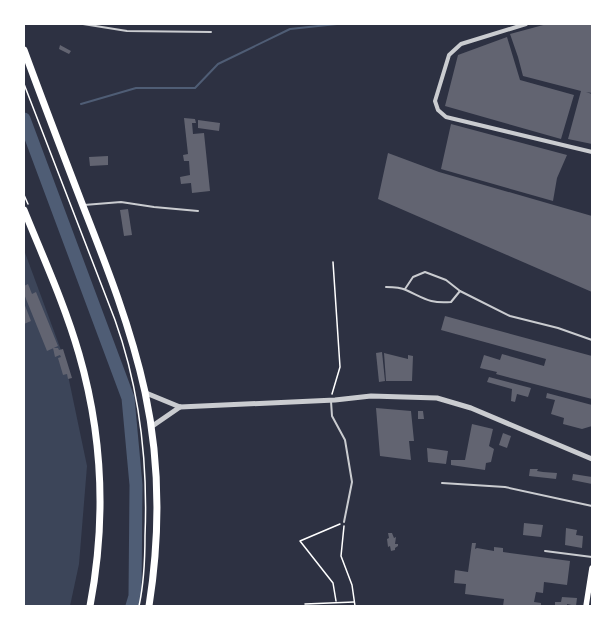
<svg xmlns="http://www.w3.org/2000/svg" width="616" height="630" font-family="'Varela Round',sans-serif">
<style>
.green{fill:#3c4559}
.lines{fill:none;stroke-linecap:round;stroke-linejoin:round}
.stream{stroke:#4f5d75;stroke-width:2}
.river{stroke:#4f5d75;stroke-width:13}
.building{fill:#626471}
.path{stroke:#fff;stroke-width:1.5}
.service{stroke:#caccd0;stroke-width:2}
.minor{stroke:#caccd0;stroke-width:4}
.tertiary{stroke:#caccd0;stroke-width:5}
.secondary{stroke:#fff;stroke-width:5.5}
.trunk{stroke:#fff;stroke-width:7}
</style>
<rect width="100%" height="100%" fill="#2d3142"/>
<polygon class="green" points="24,250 65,361 87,466 79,564 70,606 24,606"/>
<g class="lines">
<polyline class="stream" points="81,104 136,88 195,88 218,64 290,29 337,24"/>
<polyline class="river" points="24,119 128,398 136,485 135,596 132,606"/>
</g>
<g class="building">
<polygon points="547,24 592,24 592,93 586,92 592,94 592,144 568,139 581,91 523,76 518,57 510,34"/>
<polygon points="507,37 520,80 574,95 561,139 445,106 458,55"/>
<polygon points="60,45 71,51 69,54 59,49"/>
<polygon points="184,118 195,119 196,123 192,123 193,134 204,133 210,191 192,193 191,183 181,184 180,177 190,175 189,161 184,161 183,155 188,154"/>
<polygon points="198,120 220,123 219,131 198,128"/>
<polygon points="451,124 567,155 557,178 553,201 441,169"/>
<polygon points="388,153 439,172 592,216 592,292 378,199"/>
<polygon points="108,156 108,165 90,166 89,157"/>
<polygon points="128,209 132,235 124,236 120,210"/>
<polygon points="28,284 32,294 36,292 58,346 47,351 24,294 24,286"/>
<polygon points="24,303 31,321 24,324"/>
<polygon points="445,316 592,356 592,399 496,374 497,372 480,368 484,355 500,360 502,354 544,366 546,359 441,330"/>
<polygon points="53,348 58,348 59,350 63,349 72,378 68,379 67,374 63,375 58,358 61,357 60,355 55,357"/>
<polygon points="382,352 385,381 379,382 376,353"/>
<polygon points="384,353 408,359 408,355 413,356 412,381 386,381"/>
<polygon points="489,377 531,388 528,397 517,394 515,402 511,401 512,389 487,382"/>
<polygon points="547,393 592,405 592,426 582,429 563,424 564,418 551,414 555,400 546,398"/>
<polygon points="376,408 411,411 414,441 409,441 411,460 380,456"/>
<polygon points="418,411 423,411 424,419 418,419"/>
<polygon points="472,424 493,429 489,446 494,449 491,462 486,463 485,470 451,465 451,460 465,460"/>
<polygon points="503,433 511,436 507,448 499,445"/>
<polygon points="427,448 448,451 446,464 428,462"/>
<polygon points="530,469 538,469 537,471 543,472 557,473 556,479 529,476"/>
<polygon points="573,474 592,477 592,484 572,480"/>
<polygon points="524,523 543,525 541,537 523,535"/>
<polygon points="566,528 577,530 576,535 583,536 582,548 565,545"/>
<polygon points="388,533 392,533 394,538 396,537 395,544 398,544 398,546 395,548 395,550 391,551 390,546 388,547 387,539 389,538"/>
<polygon points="472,543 476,543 475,549 477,548 494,551 494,547 503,548 503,552 570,561 567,585 544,582 543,593 536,592 534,602 541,603 541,606 503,606 504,599 465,594 466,584 454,583 455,570 468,572"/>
<polygon points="562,597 577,598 576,606 567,604 567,606 555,606 555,602 561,602"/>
</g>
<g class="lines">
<g class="path">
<path d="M 24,84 L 115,320 C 140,390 148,462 145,536 C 145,559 144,583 139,606"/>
<polyline points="24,195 28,204"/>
<polyline points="332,394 340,367 333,262"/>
<polyline points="344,526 341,556 352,585 355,606"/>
<polyline points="336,601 333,583 300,541 340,524"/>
<polyline points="305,604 354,602"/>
</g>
<g class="service">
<polyline points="83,24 127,31 211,32"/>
<polyline points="84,205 121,202 154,207 198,211"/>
<path d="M 386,287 C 392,287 400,287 406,290 C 424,298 430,304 451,302 L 460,291"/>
<polyline points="405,289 413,277 425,272 446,280 460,291 510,316 558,328 592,340"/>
<polyline points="331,401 332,416 345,440 352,482 344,522"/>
<polyline points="442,483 505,487 592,506"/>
<polyline points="545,551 592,557"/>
</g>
<polyline class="minor" points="526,24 461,44 449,55 435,101 438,110 446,117 592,152"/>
<g class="tertiary">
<polyline points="146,393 180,407 335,400 371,396 437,398 471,408 592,459"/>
<polyline points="151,427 180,407"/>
</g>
<polyline class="secondary" points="586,606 592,568"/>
<g class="trunk">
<path d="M 24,50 C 43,102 63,154 83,206 C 107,267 131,328 145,392 C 160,462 160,536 149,606"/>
<path d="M 24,210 C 43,257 65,305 79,354 C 103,437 106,522 90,606"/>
</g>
</g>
<rect width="616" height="630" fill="none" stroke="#ffffff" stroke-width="50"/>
</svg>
